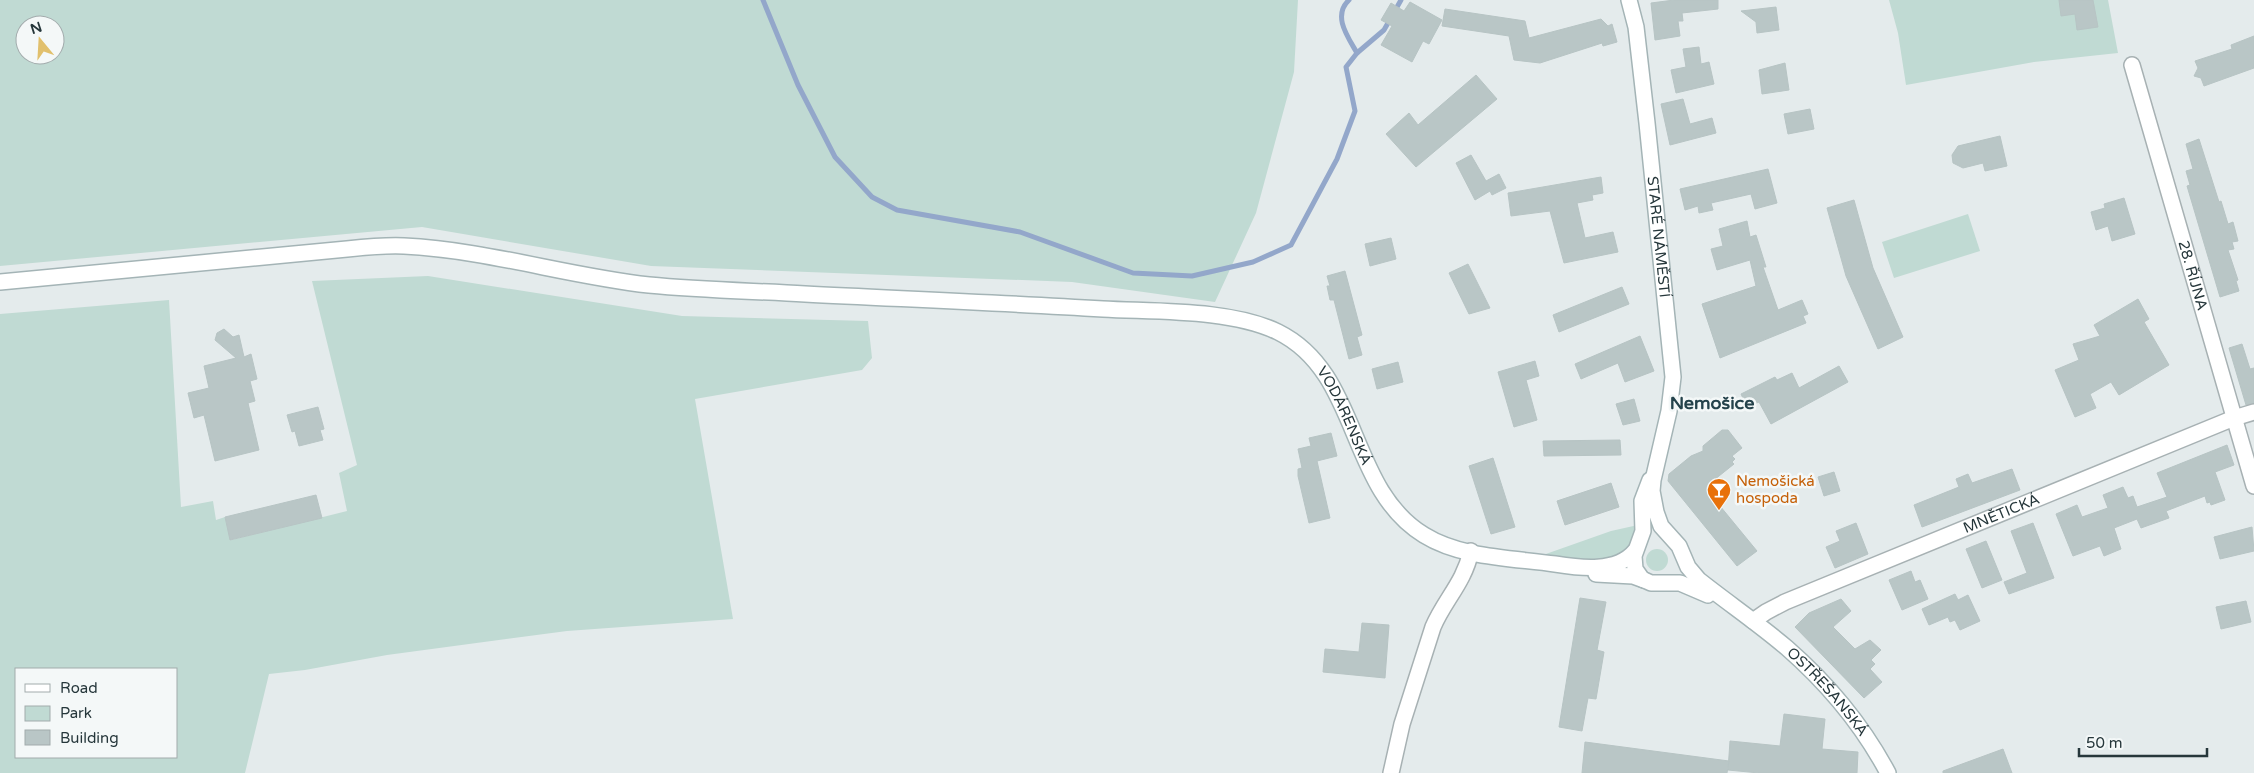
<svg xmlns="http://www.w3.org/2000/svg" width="2254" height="773" font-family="'Varela Round',sans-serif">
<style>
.green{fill:#c0dad3;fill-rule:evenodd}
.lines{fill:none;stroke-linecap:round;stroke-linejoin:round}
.stream{stroke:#93a7ca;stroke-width:5}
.building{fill:#b9c6c6;stroke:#b7c4c4}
.street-casing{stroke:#a7b1b3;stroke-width:18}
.secondary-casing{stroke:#a4b4b6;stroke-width:18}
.street{stroke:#fff;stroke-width:15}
.secondary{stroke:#fff;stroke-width:15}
.labels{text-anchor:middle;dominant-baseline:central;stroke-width:5;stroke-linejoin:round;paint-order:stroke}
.street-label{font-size:15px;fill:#26373b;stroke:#f4f8f8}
.food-label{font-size:15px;fill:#c56008;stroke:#f4f8f8;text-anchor:start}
.quarter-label{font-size:18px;font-weight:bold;fill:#24424b;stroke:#f4f8f8}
</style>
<rect width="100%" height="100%" fill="#e4ebec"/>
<g class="green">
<path d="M 0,0 L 1298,0 L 1294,72 L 1256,213 L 1215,302 L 1072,282 L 651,266 L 422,227 L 0,266 ZM 25,25 L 55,25 L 55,55 L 25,55 Z"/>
<polygon points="1889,0 2108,0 2118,53 2034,62 1906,85 1898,33"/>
<polygon points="1968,214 1980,251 1894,278 1882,242"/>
<path d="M 428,276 L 682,316 L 868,321 L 872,358 L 862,370 L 695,399 L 733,619 L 567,631 L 387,655 L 305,670 L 269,674 L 245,773 L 0,773 L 0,314 L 169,300 L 181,507 L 213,501 L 216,520 L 225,517 L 231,540 L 347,511 L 339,473 L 357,465 L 312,281 ZM 16,669 L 176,669 L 176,757 L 16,757 Z"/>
<path d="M 1638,525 C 1625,575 1581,560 1543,555 L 1611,531 Z"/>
<circle cx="1657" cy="560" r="11"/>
</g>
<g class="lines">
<g class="stream">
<polyline points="763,0 798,85 835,157 872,197 897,210 1020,232 1133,273 1192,276 1253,262 1291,245 1337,159 1355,111 1346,67 1357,53 1384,30 1401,0"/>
<path d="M 1349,0 C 1332,16 1348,37 1357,53"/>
</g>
</g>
<g class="building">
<polygon points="1674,0 1718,0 1718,9 1682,13 1683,21 1678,21 1680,36 1655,40 1651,3"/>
<polygon points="2059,0 2093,0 2098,27 2077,30 2075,14 2061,16"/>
<polygon points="1410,2 1442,20 1429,44 1423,41 1412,62 1381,45 1392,26 1381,20 1391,3 1404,11"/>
<polygon points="1776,7 1779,30 1757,33 1756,22 1741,11"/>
<polygon points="1445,9 1525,21 1529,38 1601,19 1608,26 1612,24 1617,42 1603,46 1602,43 1540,63 1514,60 1509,36 1442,26"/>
<polygon points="2254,36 2254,68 2204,86 2201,78 2194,76 2198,68 2195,61 2232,49 2231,45"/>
<polygon points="1699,47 1701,64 1709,62 1714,84 1676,93 1671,70 1686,67 1683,49"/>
<polygon points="1785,63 1789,90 1762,94 1759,70"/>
<polygon points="1476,75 1497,99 1416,167 1386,134 1409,113 1418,125"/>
<polygon points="1683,99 1690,124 1712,118 1716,133 1670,145 1661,104"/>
<polygon points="1810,109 1814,129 1788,134 1784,114"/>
<polygon points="2000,136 2007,166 1985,171 1983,163 1963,168 1953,163 1952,155 1958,146"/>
<polygon points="2199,139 2219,202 2221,201 2228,224 2233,222 2238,241 2232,242 2234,249 2228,250 2238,280 2236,281 2239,291 2220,297 2187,186 2190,185 2186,171 2193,169 2186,144"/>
<polygon points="1471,155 1486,181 1499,174 1506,188 1492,195 1490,191 1475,200 1456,163"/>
<polygon points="1768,169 1777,203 1755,209 1751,194 1711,203 1713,210 1699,213 1698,206 1685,210 1680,189"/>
<polygon points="1601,177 1603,193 1592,195 1593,200 1577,203 1585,238 1613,232 1618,252 1564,263 1550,211 1511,216 1508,193"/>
<polygon points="2124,198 2135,234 2112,241 2108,226 2096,230 2091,212 2105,208 2104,204"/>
<polygon points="1854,200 1873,268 1903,337 1878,349 1846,276 1827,208"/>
<polygon points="1747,221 1750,237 1756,235 1766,267 1763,267 1778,310 1802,300 1808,314 1803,316 1806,323 1720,358 1702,304 1756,286 1750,260 1717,270 1711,249 1723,246 1719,229"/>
<polygon points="1391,238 1396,259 1370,266 1365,244"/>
<polygon points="1468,264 1490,308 1469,314 1449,273"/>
<polygon points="1345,271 1362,335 1357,337 1362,355 1349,359 1334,300 1330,300 1327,286 1330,286 1327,276"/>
<polygon points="1622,287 1629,304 1559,332 1553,315"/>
<polygon points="2138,299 2149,319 2144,322 2169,365 2119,395 2111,382 2090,394 2096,408 2075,417 2055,370 2079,360 2073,344 2100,336 2094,325"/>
<polygon points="224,329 233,337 239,335 244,357 251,354 257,379 250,381 255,401 248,403 259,450 215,461 204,415 194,418 188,393 209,388 204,366 236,358 215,340 217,333"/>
<polygon points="1640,336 1654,371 1625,382 1618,363 1581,379 1575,364"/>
<polygon points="2242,344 2250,369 2254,368 2254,403 2246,405 2229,348"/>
<polygon points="1535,361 1539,376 1526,380 1537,420 1514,427 1498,372"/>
<polygon points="1398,362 1403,382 1377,389 1372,369"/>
<polygon points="1839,366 1848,382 1771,424 1759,402 1747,407 1741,394 1775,377 1777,380 1792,373 1799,388"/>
<polygon points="1634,399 1640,421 1623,425 1616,404"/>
<polygon points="318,407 324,429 320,430 323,440 299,446 295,431 292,432 287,415"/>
<polygon points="1722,430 1728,430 1742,448 1732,456 1735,459 1732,462 1734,464 1714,480 1720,488 1711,495 1757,551 1737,566 1668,481 1669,474 1691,456 1703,451 1703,446"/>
<polygon points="1331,433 1337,456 1317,461 1330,518 1309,523 1298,476 1298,469 1302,468 1298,449 1311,446 1309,438"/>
<polygon points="1620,440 1621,455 1544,456 1543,441"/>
<polygon points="2227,445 2234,465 2215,472 2225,500 2211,505 2210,502 2207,503 2205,496 2166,511 2169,518 2141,528 2137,519 2114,528 2121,549 2104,556 2100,546 2073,556 2056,514 2077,505 2082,517 2108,508 2103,495 2123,487 2128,498 2133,496 2137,507 2167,497 2157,473"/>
<polygon points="1493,458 1515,527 1491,534 1469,466"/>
<polygon points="2012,469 2020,490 1922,527 1914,505 1959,487 1956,479 1968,474 1972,483"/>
<polygon points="1834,472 1840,491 1824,496 1818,477"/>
<polygon points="1611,483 1619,507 1565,525 1557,501"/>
<polygon points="316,495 322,518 230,540 225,517"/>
<polygon points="1856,523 1868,554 1835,568 1826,547 1840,541 1836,531"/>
<polygon points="2033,523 2054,578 2009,594 2004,582 2027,573 2011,531"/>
<polygon points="2252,527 2254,551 2220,559 2214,537"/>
<polygon points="1986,541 2002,580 1982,588 1966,549"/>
<polygon points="1911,571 1915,582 1920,580 1928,599 1902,610 1889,580"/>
<polygon points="1955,594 1958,600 1968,595 1980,621 1960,630 1955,620 1950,622 1948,617 1929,625 1922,609"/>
<polygon points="1580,598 1606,602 1597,650 1604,652 1596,699 1588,698 1582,731 1559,727"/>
<polygon points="1841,599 1851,611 1833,627 1855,649 1870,640 1881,650 1871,660 1875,664 1870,669 1882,682 1864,698 1795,627 1809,613"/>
<polygon points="2246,601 2251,622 2221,629 2216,607"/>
<polygon points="1362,623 1389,625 1385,678 1323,672 1325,649 1359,652"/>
<polygon points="1784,714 1825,719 1822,749 1858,752 1857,773 1759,773 1728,770 1730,741 1780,746"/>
<polygon points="1585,742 1729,761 1727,773 1582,773"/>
<polygon points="2003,749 2012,773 1943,773 1943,771"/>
</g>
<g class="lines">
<g class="street-casing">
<g id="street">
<path id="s1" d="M 2132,65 L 2254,486"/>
<path id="s2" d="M 1753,621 L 1766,612 L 1785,602 L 2234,418 L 2254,412"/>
<path d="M 1391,773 L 1402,724 L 1433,627 C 1445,599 1464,583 1471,551"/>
</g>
</g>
<g class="secondary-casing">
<g id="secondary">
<path id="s3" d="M 1629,0 L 1636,27 L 1647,123 L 1673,377 L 1669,411 L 1653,480 L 1652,491 L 1656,512 L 1661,526 L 1679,546 L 1688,567 L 1699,580 C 1728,603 1759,624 1787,648 C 1827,683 1863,726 1888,773"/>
<path id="s4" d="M 0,282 L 347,249 C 366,247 385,245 404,246 C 487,250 567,276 649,285 C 701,290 753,291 805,294 C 905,299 1004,303 1103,309 C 1156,312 1230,309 1278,332 C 1361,373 1347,488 1424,535 C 1461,558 1512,558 1555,564 C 1580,568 1617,573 1635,551"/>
<polyline points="1650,480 1642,501 1643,531 1634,556 1635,569 1642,579 1651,583 1680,583 1708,595"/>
<polyline points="1596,574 1633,576 1644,580"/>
</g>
</g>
<use href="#street" class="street"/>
<use href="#secondary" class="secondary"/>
</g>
<defs>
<g id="bar-pin" transform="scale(1.25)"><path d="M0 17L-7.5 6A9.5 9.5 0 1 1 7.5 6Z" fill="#e8710a" stroke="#f4f8f8"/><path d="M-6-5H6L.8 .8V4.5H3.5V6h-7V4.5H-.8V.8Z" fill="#fff"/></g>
</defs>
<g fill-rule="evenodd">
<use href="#bar-pin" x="1719" y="490"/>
</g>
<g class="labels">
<g class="street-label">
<text stroke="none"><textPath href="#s3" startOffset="239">STARÉ NÁMĚSTÍ</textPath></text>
<text stroke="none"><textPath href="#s1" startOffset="219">28. ŘÍJNA</textPath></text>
<text stroke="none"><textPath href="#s4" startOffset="1396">VODÁRENSKÁ</textPath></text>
<text stroke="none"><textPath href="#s2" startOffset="271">MNĚTICKÁ</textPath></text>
<text stroke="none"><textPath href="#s3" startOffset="770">OSTŘEŠANSKÁ</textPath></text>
</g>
<g class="food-label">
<text x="1736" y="481">Nemošická<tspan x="1736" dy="17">hospoda</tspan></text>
</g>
<g class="quarter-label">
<text x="1712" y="403">Nemošice</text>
</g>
</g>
<rect x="15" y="668" width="162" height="90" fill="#f4f8f8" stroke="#a2abac"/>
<rect x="25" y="684" width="25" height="8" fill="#ffffff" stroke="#a2abac"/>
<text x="60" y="693" font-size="15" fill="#26373b">Road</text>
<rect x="25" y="706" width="25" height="15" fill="#c0dad3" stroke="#a2abac"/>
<text x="60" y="718" font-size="15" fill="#26373b">Park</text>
<rect x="25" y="730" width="25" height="15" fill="#b9c6c6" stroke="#a2abac"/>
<text x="60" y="743" font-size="15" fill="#26373b">Building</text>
<g transform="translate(40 40) rotate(342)"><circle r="24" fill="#f4f8f8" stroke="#a2abac"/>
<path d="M0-4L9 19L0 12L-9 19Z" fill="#e1c06d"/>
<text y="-8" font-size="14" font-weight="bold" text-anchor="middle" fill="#26373b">N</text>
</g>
<path d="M2079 748v8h128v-8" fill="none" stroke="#26373b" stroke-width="2.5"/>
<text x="2086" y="748" font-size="15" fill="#26373b" stroke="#f4f8f8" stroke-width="4" paint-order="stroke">50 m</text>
</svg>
